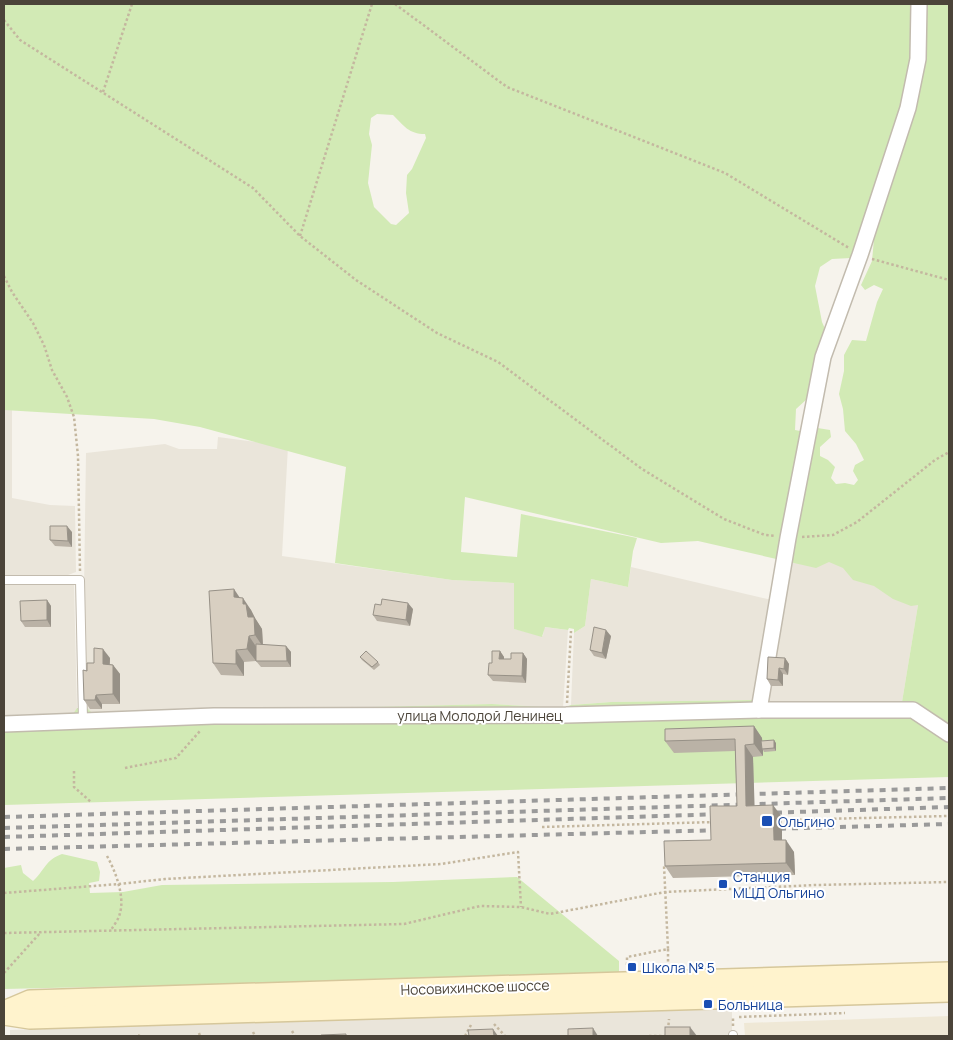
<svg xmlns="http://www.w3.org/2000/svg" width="953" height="1040" font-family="Manrope,sans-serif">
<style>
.residential{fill:#eae5da}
.education{fill:#efe8d6}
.green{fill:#d2eab5;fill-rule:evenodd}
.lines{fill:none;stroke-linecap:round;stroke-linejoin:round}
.service-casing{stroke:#c2bbae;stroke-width:10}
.minor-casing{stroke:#c2bbae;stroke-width:18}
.secondary-casing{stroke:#d6c79b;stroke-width:24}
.path{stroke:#c4b79f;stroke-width:2.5;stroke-dasharray:2.5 2.5;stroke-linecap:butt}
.service{stroke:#fff;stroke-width:8}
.minor{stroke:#fff;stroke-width:15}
.secondary{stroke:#fff3cd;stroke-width:21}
.rail{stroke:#9a9a9a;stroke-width:4;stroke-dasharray:6 6;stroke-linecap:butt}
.wall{fill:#bab2a6}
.shaded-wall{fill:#979187}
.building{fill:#d8cfc1;stroke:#979187}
.transit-dot{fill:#1a4fb4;stroke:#fff;stroke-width:2}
.labels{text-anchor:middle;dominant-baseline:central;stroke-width:4;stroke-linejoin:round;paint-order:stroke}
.street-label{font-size:14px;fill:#4b4439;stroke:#fff}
.transit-label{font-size:14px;fill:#164399;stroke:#fff;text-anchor:start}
</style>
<rect width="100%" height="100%" fill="#f6f3ec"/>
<g class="residential">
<polygon points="4,405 12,405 12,498 50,505 75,506 76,572 68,575 4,575"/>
<polygon points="218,437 288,446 282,556 452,580 514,583 514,629 543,636 544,627 568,630 563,708 492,704 217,711 90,712 87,708 84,590 86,453 165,444 179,449 217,449"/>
<polygon points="790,555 832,562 918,605 902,702 771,703 765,700"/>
<polygon points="631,567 772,600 753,700 611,702 571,705 574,633 585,626 591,579 628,587"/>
<polygon points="4,585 74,585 77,708 74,714 4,717"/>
<polygon points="732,1006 732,1036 10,1036 10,1030"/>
</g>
<polygon class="education" points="949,1016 949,1036 745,1036 744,1023"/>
<g class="green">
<path d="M 4,4 L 949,4 L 949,777 L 4,805 L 4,717 L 73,714 L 77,708 L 87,708 L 91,712 L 217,711 L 492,704 L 563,708 L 571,705 L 611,702 L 753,700 L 765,700 L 771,703 L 902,702 L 918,605 L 911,606 L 893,599 L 874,586 L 853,580 L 843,568 L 829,562 L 816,568 L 698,541 L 661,543 L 465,497 L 461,552 L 517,557 L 521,514 L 637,538 L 633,551 L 628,587 L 591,579 L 585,626 L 574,633 L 574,629 L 569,628 L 568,630 L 545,627 L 542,637 L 514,629 L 514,583 L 452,580 L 335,563 L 346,467 L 200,427 L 154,419 L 4,410 ZM 377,114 L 393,115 C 404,126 409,134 425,134 L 426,138 L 412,169 L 407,175 L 406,193 L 409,213 L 396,225 L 391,224 L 374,207 L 368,183 L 372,145 L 369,134 L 371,118 ZM 865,236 L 874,239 L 872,261 L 861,285 L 865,290 L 874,285 L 883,289 L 877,302 L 866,341 L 852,340 L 844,355 L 844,371 L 839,394 L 843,409 L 845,431 L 856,444 L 864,460 L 855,465 L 853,471 L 858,480 L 854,485 L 845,483 L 836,484 L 831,478 L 835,467 L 828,460 L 820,456 L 820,447 L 831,437 L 830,430 L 805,426 L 800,431 L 795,430 L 796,409 L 807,399 L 826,331 L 822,322 L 815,286 L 820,267 L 832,259 L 851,258 Z"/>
<path d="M 62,854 L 97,862 L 100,872 L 99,881 L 89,883 L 90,893 L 123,892 L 162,885 L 393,882 L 517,877 L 619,961 L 619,975 L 4,989 L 4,868 L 21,865 L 23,873 L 33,881 C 45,870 45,860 62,854 Z"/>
</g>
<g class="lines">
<g class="service-casing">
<g id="service">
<polyline points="4,580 80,580 83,720"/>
<polyline points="733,1036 733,1035"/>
</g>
</g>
<g class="minor-casing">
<g id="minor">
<polyline points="759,710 788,538 823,357 860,255 908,108 918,59 919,4"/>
<polyline points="4,724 214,716 566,715 759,710 913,710 949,734"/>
</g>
</g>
<g class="secondary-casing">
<g id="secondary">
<polyline points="4,1012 30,1001 949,973"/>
<polyline points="4,1014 30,1018 949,991"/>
</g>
</g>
<g class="path">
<polyline points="395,4 507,87 725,173 849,248"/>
<polyline points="4,20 20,40 253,188 300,236 356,280 437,333 498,362 642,469 724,519 765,535 775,536"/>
<polyline points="103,92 132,4"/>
<polyline points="300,236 372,4"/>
<polyline points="872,259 949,280"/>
<polyline points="4,276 12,292 33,323 44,345 52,370 67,397 74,417 78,456 80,571"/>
<polyline points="802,537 833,535 857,522 935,460 949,452"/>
<polyline points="567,703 571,631"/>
<polyline points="125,768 176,758 200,731"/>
<polyline points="74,771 74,787 91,802"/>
<polyline points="779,820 949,816"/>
<polyline points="542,827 714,822"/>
<path d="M 107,856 C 115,870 125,896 120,913 C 119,919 114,925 111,930"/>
<polyline points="4,893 119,884 165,879 441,864 518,852 521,907"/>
<polyline points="4,933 404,924 480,906 521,907 550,914 665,892 816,885 949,882"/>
<polyline points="668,949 668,964"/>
<polyline points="627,965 627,957 668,949 664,865 666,865"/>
<polyline points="4,973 41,932"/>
<polyline points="739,1017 845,1013"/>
<polyline points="494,1024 505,1036"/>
<polyline points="733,1026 733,1017"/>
<polyline points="668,1030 669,1019"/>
<polyline points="292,1031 295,1036"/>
<polyline points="253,1032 255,1036"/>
<polyline points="199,1033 200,1036"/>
<polyline points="138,1035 140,1036"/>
<polyline points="128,1036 128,1035"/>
<polyline points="465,1036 471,1025"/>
<polyline points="649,1036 667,1036"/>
</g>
<use href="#service" class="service"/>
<use href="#minor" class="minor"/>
<use href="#secondary" class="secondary"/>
<g class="rail">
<polyline points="764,813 949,807"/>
<polyline points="4,817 949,788"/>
<polyline points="4,828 949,798"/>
<polyline points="768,829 949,824"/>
<polyline points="4,837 724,814"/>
<polyline points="4,849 724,830"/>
</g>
</g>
<g class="wall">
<polygon points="72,532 72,547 55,546 50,540"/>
<polygon points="240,598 251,610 255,618 262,629 263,645 286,646 291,652 291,667 261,667 256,661 256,656 256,661 244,662 244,676 221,675 213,663"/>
<polygon points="47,600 51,606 51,627 25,627 21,621"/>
<polygon points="413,609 410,626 377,621 373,615"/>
<polygon points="611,636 606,659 594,656 590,650"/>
<polygon points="500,651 504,657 504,659 511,659 523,653 527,659 526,683 493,681 488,675 492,663"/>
<polygon points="360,657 378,662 380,665 374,670 362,660"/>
<polygon points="110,658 110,664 113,665 120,674 120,704 102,704 102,709 90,709 84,700 87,671"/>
<polygon points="785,658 789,664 788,675 783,674 783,686 771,686 767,679"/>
<polygon points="754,726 762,738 762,741 776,743 776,751 764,752 763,750 763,756 753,757 754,806 782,817 782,840 794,852 795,875 673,878 665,866 711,840 737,806 735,751 674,753 665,741"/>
</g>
<g class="shaded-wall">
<polygon points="67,526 72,532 72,547 68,541"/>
<polygon points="234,589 242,601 234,597"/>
<polygon points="243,598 251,610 255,618 262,629 263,647 255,635 243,604"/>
<polygon points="47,600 51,606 51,627 47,620"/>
<polygon points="408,603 413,609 410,626 406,620"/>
<polygon points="606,630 611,636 606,659 602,653"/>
<polygon points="249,636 257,648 256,661 247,649"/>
<polygon points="286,646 291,652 291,667 287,661"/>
<polygon points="103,649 110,658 109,673 103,664"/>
<polygon points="236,650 244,662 244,676 236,664"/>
<polygon points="500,651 504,657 504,665 499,659"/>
<polygon points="523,653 527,659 526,683 522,676"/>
<polygon points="785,658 789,664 788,675 784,669"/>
<polygon points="113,665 120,674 120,704 113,694"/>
<polygon points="779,668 783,674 783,686 778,680"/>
<polygon points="96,695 102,704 102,709 95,700"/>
<polygon points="754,726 762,738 763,748 762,749 763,750 763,756 754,744"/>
<polygon points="774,740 776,743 776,751 774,748"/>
<polygon points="745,745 753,757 755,818 746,806"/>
<polygon points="773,805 782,817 782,852 774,840"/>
<polygon points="786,840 794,852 795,875 786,863"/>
<polygon points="690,1027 697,1036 690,1036"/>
<polygon points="593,1028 598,1036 593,1036"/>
<polygon points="493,1029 498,1036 494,1036"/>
</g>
<g class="building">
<polygon points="50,526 67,526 68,541 50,540"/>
<polygon points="234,589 234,597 243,598 243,604 246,604 248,617 254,617 255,635 249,636 247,649 236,650 236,664 213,663 209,591"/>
<polygon points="382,599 408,603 406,620 373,615 375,604 381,605"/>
<polygon points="47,600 47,620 21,621 20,601"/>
<polygon points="594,627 606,630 602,653 590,650"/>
<polygon points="256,644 286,646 287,661 256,661"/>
<polygon points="94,648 103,649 103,664 113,665 113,694 96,695 95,700 84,700 83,670 87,671 87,663 94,663"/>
<polygon points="366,651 378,662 372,667 360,657"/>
<polygon points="492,651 500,651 499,659 511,659 511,653 523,653 522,676 488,675 489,663 492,663"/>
<polygon points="768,657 785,658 784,669 779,668 778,680 767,679"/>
<polygon points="754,726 754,744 745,745 746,806 773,805 774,840 786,840 786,863 665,866 664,841 711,840 710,806 737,806 735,739 665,741 665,729"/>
<polygon points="774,740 774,748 762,749 761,741"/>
<rect x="665" y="1027" width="25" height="9"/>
<polygon points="593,1028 593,1036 568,1036 568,1029"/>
<polygon points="493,1029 494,1036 469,1036 468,1030"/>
<polygon points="346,1034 346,1036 321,1036 321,1035"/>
</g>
<g class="transit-dot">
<rect x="761" y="815" width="12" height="12" rx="2.5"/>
<rect x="718" y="879" width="10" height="10" rx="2.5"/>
<rect x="627" y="962" width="10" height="10" rx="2.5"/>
<rect x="703" y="999" width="10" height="10" rx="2.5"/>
</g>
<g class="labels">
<g class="street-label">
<text x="480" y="715">улица Молодой Ленинец</text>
<text transform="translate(475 987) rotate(-2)">Носовихинское шоссе</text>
</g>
<g class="transit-label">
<text x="778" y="821">Ольгино</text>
<text x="733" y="876">Станция<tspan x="733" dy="16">МЦД Ольгино</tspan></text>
<text x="642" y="967">Школа № 5</text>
<text x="718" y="1004">Больница</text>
</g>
</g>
<rect width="953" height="1040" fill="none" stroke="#4b4439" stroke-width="10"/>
</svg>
